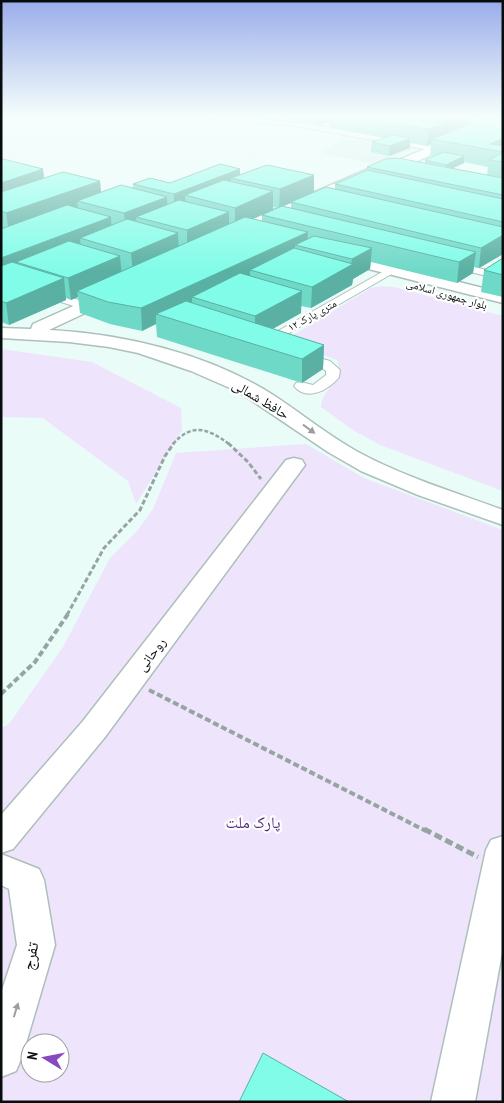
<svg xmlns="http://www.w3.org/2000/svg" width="504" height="1103" font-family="'PT Sans Narrow','Noto Naskh Arabic',sans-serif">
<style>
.built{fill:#d5f1eb}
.green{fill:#eee4fc;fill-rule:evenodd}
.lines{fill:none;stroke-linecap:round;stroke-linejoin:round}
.street-casing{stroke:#adbfbb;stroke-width:2}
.secondary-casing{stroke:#adbfbb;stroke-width:3}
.path-far3{stroke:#97a5a2;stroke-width:2.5;stroke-dasharray:4 2;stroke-linecap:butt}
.path-far2{stroke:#97a5a2;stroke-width:3;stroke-dasharray:5 2.5;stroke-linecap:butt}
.path-far1{stroke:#97a5a2;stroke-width:4;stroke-dasharray:6 3;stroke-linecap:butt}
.path{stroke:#97a5a2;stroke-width:5;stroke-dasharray:8 4;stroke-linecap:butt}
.street{fill:#fff;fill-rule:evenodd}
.secondary{fill:#fff;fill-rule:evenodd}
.wall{fill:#6fd9c8;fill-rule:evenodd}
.shaded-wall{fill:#5ab0a2}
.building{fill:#81fce8;stroke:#5ab0a2}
.oneway{fill:#9c9e9e}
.labels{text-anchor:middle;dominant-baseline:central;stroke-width:4.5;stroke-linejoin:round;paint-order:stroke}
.far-street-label{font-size:11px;fill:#070d0c;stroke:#fff}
.street-label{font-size:14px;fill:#070d0c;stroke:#fff}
.near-park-label{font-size:16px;fill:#582881;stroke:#fff}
.near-street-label{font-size:16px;fill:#070d0c;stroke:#fff}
</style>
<rect width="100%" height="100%" fill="#e9fcf8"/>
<polygon class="built" points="345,134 418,148 377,165 323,153"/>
<g class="green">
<path d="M 381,286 L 394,287 L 503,316 L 503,491 L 380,445 L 356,432 L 321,407 C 323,384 346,385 337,360 L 300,346 L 292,336 L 371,288 Z"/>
<polygon points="1,349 92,362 181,408 182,430 136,504 128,481 43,418 1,417"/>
<path d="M 306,444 L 364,478 L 503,530 L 503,1102 L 1,1102 L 1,728 L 9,724 L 63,647 L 110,558 L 138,530 L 153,509 L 176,453 ZM 30,1043 L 60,1043 L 60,1073 L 30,1073 Z"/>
</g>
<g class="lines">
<g class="street-casing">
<g id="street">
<path d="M 204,117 C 283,115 359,133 436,147 L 440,149 L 436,151 L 289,125 L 208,119 Z"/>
<polygon points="450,261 503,274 503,280 446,266 445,264 446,262"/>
<polygon points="391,267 396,270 395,272 265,347 257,347 255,344"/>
<polygon points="43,290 90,303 92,306 86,310 39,295 37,293"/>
<path d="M 301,353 L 330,361 L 340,370 L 339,377 C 329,390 307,402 294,386 L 296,383 L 301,382 L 313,385 L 326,375 L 326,371 L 320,367 L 296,360 L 295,357 L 296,354 Z"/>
</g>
</g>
<g class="secondary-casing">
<g id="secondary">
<polygon points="499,117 503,117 503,123 395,171 376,175 258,227 251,236 241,236 239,233 248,221 368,169 387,165"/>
<polygon points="338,252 503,293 503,303 333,260 330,257 333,254"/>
<path d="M 109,290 L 115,291 L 117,295 L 115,299 L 49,330 C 124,334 205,353 270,393 C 300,412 327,435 358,452 C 404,477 454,492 503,510 L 503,525 L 418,495 L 361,471 L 328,452 L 239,392 L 191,371 L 138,353 L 109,347 L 69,342 L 1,338 L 1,328 L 31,329 L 33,324 Z"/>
<polygon points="294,458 302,460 305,465 105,737 13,849 1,853 1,815 83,721 286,460"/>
<polygon points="503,836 503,947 475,1102 431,1102 486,850 491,840"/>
<polygon points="1,854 39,869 44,880 55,945 22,1057 16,1071 1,1077 1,993 17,945 9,889 1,885"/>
</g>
</g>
<path class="path-far3" d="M 173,444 C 192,422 209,429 229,444"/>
<g class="path-far2">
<polyline points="228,443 248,462 261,479"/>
<polyline points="67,615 104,548 140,510 165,456 174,443"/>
</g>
<g class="path-far1">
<polyline points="149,690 426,831"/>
<polyline points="1,694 35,662 68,614"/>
</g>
<polyline class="path" points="424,829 478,857"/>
<use href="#street" class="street"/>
<use href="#secondary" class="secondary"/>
</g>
<g class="wall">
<polygon points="260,117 285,117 276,121 260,119"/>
<path d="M 288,117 L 469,117 L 468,124 L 483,118 L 477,117 L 503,117 L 503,254 L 479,268 L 474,267 L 473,273 L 457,283 L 371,262 L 370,269 L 353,279 L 352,285 L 311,308 L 301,306 L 301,313 L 272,329 L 324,345 L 323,369 L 302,383 L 157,337 L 156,324 L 142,331 L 110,324 L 80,313 L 78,297 L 71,300 L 66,298 L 66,300 L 9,325 L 1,322 L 1,160 L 43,169 L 44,178 L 101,193 L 133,188 L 133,184 L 170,183 L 240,169 L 240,175 L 314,175 L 314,192 L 335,189 L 335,184 L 367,171 L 367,167 L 425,163 L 425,160 L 434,156 L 430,156 L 431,144 L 427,146 L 410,143 L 410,148 L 389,156 L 371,152 L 372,142 L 384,138 L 330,128 L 330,121 L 319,125 L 288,119 ZM 464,162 L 488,167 L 487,175 L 452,168 L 464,163 ZM 291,203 L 291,208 L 283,206 ZM 273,207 L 279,208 L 273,210 ZM 262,215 L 262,221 L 253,219 Z"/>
<polygon points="503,258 503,297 481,292 484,270"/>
</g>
<g class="shaded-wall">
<polygon points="276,117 285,117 276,121"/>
<polygon points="319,117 330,117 330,121 319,125"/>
<polygon points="455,117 469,117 468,127 441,138 443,122"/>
<polygon points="442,124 440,140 432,139 431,144 427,146 428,129"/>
<polygon points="410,138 410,148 389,156 390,146"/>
<polygon points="503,138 503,152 490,144"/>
<polygon points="464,156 464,163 445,172 446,165"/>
<polygon points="43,169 45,187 1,202 1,183"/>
<polygon points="240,169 240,181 231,178 231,190 185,195 186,208 174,213 174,194"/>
<polygon points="314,175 314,193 291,202 291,203 279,208 280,189"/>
<polygon points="100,181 102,200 77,201 78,208 9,232 6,213"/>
<polygon points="273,191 273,210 235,227 235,208"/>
<polygon points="167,197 168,216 136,217 137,228 126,233 124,213"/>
<polygon points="229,212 229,232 187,250 187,230"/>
<polygon points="111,217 112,237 80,238 81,249 16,262 18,274 1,280 1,258"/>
<polygon points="308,232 307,248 295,245 295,258 250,270 250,279 192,297 192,307 156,314 156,324 142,331 141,308"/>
<polygon points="178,233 179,253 133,273 131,253"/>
<polygon points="503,235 503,254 479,268 481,248"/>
<polygon points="372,248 370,269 353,279 352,285 311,308 312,287 351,265 352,259"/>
<polygon points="476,252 473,273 457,283 459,262"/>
<polygon points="120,256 122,277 77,291 78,297 71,300 68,278"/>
<polygon points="64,278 66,300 9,325 6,303"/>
<polygon points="302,291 301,313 255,339 255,316"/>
<polygon points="324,345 323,369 302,383 302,359"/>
</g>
<g class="building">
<polygon points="358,117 404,117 442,124 428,129"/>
<polygon points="415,117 455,117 443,122"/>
<polygon points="486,117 503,117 503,138 490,144 503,146 503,152 432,139"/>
<polygon points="392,135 410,138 390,146 372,142"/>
<polygon points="444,152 464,156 446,165 425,160"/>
<polygon points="500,154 503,154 503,162 489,160"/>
<polygon points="398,158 503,178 503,195 367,167 385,159"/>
<polygon points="3,159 43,169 1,183 1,160"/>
<polygon points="220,164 240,169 174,194 133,184 150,178 170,183"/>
<polygon points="267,165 314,175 280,189 231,178"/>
<polygon points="367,170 503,199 503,222 335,184"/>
<polygon points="63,172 100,181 6,213 1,211 1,192"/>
<polygon points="224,180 273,191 235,208 185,195"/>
<polygon points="121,185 167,197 124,213 77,201"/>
<polygon points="326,187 503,227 503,235 481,248 291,202"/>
<polygon points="179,200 229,212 187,230 136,217"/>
<polygon points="67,205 111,217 1,258 1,229"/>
<polygon points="282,206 476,252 459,262 262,215"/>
<polygon points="245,217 308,232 141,308 108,302 77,291"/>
<polygon points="127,219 178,233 131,253 80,238"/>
<polygon points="314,236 372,248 352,259 295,245"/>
<polygon points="69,241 120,256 68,278 16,262"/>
<polygon points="294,248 353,264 312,287 250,270"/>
<polygon points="503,258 503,275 484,270"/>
<polygon points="12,262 64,278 6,303 1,301 1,266"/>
<polygon points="240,273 302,291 255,316 192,297"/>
<polygon points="186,301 324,345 302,359 156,314"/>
<polygon points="263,1053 349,1102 239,1102"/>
</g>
<defs><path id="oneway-solid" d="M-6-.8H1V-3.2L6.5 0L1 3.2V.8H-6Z" transform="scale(1.25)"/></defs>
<g class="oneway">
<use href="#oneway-solid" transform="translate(309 429) rotate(36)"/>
<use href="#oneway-solid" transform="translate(16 1010) rotate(-73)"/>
</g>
<linearGradient id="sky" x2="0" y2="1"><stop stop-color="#9aacea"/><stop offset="0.43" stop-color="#f5fefc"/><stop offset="1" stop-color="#f5fefc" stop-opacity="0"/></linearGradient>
<rect width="504" height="271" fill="url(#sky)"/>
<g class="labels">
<g class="far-street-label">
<text transform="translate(447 294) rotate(16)">بلوار جمهوری اسلامی</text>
<text transform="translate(312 315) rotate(-29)">۱۲ متری پارک</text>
</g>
<g class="street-label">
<text transform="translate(261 399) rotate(31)">حافظ شمالی</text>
<text transform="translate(151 654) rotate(-53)">روحانی</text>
</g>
<g class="near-park-label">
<text x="253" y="822">پارک ملت</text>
</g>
<g class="near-street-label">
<text transform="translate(30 956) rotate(-79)">تفرج</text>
</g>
</g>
<rect width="504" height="1103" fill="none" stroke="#070d0c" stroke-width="5"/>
<g transform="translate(45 1058) rotate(280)"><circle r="24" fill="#ffffff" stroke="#9c9e9e"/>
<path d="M0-4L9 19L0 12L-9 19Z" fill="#874abf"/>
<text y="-8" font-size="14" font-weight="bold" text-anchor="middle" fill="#070d0c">N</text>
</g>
</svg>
